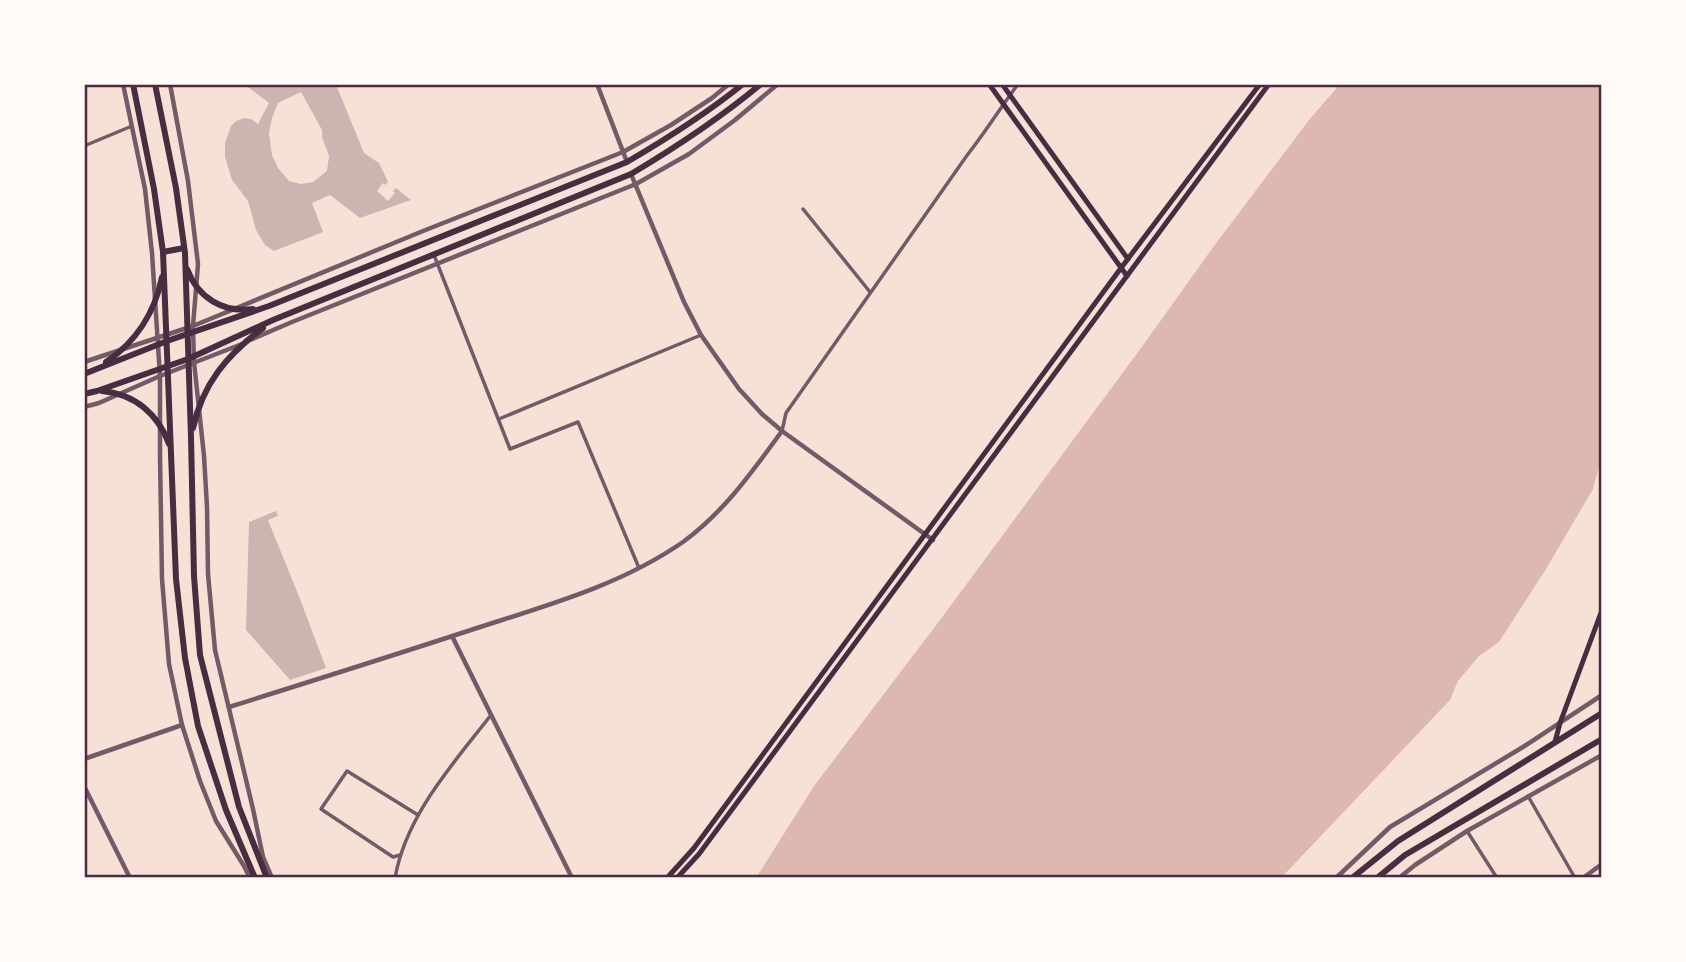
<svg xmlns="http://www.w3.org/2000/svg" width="1686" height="962" font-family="Commissioner,sans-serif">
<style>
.water{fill:#dcb8b0}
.building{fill:#ccb4b1;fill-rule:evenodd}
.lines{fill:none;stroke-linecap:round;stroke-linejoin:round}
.minor{stroke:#755966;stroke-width:3.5}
.tertiary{stroke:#755966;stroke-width:4.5}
.secondary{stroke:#4a2c40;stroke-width:5}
.primary{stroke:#4a2c40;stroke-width:6}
.neatline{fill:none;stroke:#4a2c40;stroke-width:2.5}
</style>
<rect width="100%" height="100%" fill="#f7e1d7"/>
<polygon class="water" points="1340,84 1602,84 1602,455 1593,489 1546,569 1499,642 1479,656 1458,681 1450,700 1281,878 756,878 814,786 940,620 1141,348 1214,246 1309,120"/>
<g class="building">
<path d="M 244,84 L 333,84 L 337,87 L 364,153 L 379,163 L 388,182 L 385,185 L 383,183 L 377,191 L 388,201 L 395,193 L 393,191 L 396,188 L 411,200 L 360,218 L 330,195 L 312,203 L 323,232 L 274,251 L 265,245 L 256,230 L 248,201 L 232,180 L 225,157 L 225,143 L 231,126 L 236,121 L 244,118 L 251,119 L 258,124 L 269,103 ZM 301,92 L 322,130 L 322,137 L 329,156 L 327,171 L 313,182 L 301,184 L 289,181 L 278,168 L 272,155 L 269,133 L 272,118 L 278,103 Z"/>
<polygon points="276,511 278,516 268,520 300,599 326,668 290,680 246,630 249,522"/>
</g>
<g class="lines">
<g class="minor">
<polyline points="84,146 132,126"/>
<polyline points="803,209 870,292"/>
<polyline points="434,255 510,449 578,422 639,568"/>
<polyline points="499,419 701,335"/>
<path d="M 782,431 L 786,413 L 968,154 C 986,131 1001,107 1018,84"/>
<polyline points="1528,796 1575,878"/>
<polyline points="1467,831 1497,878"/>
<polyline points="400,855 393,857 321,809 347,771 418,815"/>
<path d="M 395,878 C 406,815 453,764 491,715"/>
</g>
<g class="tertiary">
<polyline points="123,84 145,189 152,253 160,376 160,456 162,579 169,664 182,725 200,781 216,821 244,866 250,878"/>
<polyline points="170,84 188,181 198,264 193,326 194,362 204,456 207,507 208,574 215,650 253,809 263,857 272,878"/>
<polyline points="597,84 627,162"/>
<polyline points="631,174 684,302 701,335 739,389 762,414 782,431 933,540"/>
<polyline points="250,340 292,322 636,184 689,154 735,120 778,84"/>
<polyline points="84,362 193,326 423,231 623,152 671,125 712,98 729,84"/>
<polyline points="84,407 99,403 160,376 242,344"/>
<polyline points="452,636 572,878"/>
<path d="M 229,707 C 312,681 395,655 477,628 C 548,605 621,585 683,542 C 724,512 752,472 782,431"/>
<polyline points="84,759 182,725"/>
<polyline points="84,786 130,878"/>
<polyline points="1336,878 1390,827 1523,747 1602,695"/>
<polyline points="1399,878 1415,865 1467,831 1602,755"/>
<polyline points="1583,878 1602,864"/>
</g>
<g class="secondary">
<polyline points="989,84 1127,276"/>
<polyline points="1002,84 1128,259"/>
<polyline points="1555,742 1560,723 1602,610"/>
<polyline points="667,878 694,848 1121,268 1260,84"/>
<polyline points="677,878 699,854 1269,84"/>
</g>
<g class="primary">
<polyline points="133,84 154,189 163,252 176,579 185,658 198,726 226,810 255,878"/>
<polyline points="155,84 176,188 185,253 191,437 194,576 200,655 239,807 267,878"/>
<polyline points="163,252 184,248"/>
<path d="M 187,269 C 198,298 223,313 253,309"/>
<path d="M 106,362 C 136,342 155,312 162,277"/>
<path d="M 84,374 L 167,341 L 269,306 L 627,162 C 668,138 706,114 743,84"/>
<path d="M 102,391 C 135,394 158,414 169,444"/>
<path d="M 84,394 L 97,391 L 188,359 L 273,320 L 631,174 C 678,146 719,119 761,84"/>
<path d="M 193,428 C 203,383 227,355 263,328"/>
<polyline points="1352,878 1398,841 1602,713"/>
<polyline points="1377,878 1405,855 1602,739"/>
</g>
</g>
<rect width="1686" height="962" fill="none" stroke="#fffaf5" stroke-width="172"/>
<rect x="86" y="86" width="1514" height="790" class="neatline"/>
</svg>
